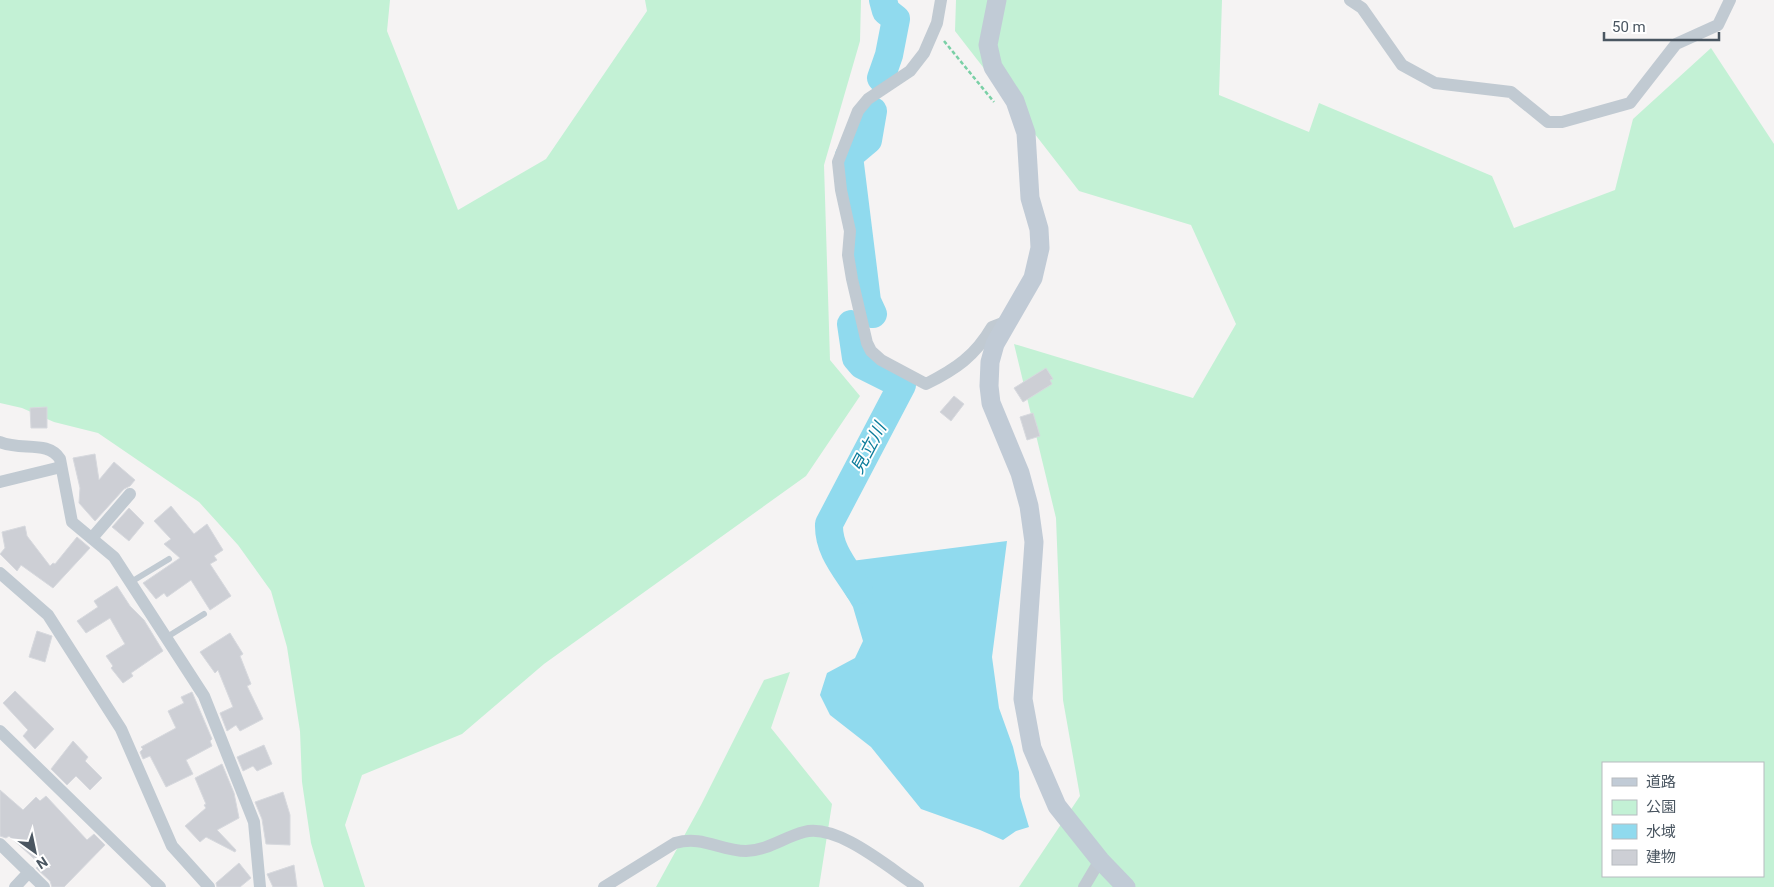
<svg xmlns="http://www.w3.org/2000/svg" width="1774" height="887" font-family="Roboto,'Noto Sans JP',sans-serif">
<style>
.green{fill:#c3f1d5;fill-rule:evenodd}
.water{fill:#90daee}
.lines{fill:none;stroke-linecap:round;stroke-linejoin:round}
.river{stroke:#90daee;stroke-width:28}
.building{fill:#cdcfd5;stroke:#d7d9de}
.path{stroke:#7ad0a6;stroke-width:2.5;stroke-dasharray:4 2.5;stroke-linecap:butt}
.lane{stroke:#c1cad2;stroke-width:6}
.street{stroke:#c1cad2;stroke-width:12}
.secondary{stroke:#c1cbd6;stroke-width:19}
.labels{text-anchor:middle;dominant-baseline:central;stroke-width:4;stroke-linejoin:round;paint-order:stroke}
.water-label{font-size:18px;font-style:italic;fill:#0c7c9b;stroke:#fff}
</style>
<rect width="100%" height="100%" fill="#f5f3f3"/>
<g class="green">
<polygon points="0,0 390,0 387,31 458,210 546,159 647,11 645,0 861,0 860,41 824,165 830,360 860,396 806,476 544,664 462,734 362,775 345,825 365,887 324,887 311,843 302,782 300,731 287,647 271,591 238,545 199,502 98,433 54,422 22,408 0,403"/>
<path d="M 956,0 L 1222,0 L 1219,95 L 1309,132 L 1319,103 L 1492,176 L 1514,228 L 1615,190 L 1633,119 L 1711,48 L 1774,144 L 1774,887 L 1019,887 L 1080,796 L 1063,700 L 1056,518 L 1014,344 L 1193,398 L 1236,324 L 1191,225 L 1079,191 L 955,31 ZM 1603,763 L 1763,763 L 1763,876 L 1603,876 Z"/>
<polygon points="790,672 771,728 832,804 819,887 656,887 701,805 764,680"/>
</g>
<polygon class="water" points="1007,541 992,657 999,708 1013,747 1019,772 1020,797 1029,827 1016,831 1003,840 980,830 921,809 871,747 830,715 820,695 827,673 855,658 863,641 853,607 828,564"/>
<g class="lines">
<g class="river">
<polyline points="881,78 889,55 896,19 886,11 883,0"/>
<polyline points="873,111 868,140 849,156 867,301 873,314"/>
<path d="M 851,324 L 856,358 L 862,365 L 902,385 L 829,524 C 828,550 846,569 859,590"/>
</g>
</g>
<g class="building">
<polygon points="1046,368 1053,379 1050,380 1052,384 1023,402 1014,388"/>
<polygon points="954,396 964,404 951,421 940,412"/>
<polygon points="47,407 47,428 31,428 30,408"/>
<polygon points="1033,413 1040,436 1027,440 1020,417"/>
<polygon points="95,454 99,480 114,462 135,480 130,486 124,489 95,521 79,503 80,488 73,458"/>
<polygon points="171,506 194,534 207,524 223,550 214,556 217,560 210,564 231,596 210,610 191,580 167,597 164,593 156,599 143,583 180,558 164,544 171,539 154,521"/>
<polygon points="129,508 144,523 129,541 112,527"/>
<polygon points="25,526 27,536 50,566 53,563 55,564 77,537 90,548 53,588 21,565 17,571 0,554 5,548 2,532"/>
<polygon points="117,586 130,606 144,620 163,651 131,673 133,676 123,683 111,668 113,666 106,656 125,644 110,618 86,633 77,621 98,607 94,601"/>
<polygon points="37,631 52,636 45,662 29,657"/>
<polygon points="230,633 243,654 240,656 251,684 247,686 263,719 240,731 236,725 227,731 220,713 233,707 218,670 215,673 200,652"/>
<polygon points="15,691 54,729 35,749 23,736 28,730 3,703"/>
<polygon points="192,692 212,739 210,741 212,746 186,760 193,774 166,787 150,756 143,759 140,752 143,749 141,747 176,728 168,711 184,703 181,697"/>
<polygon points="73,741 88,757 85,761 102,778 90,790 76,776 67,785 51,769"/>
<polygon points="264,745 272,764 257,771 253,766 243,771 237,757"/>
<polygon points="222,764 234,793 239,818 217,830 236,850 235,852 206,837 200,842 185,826 206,808 204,805 206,804 195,778"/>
<polygon points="0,790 23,810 36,797 40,801 46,796 87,840 94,834 105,845 64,887 52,887 50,881 36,868 40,864 9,836 6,838 0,836"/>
<polygon points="283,792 290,815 290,845 266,844 262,819 255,802"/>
<polygon points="239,863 251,878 240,887 217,887 216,883"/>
<polygon points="294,865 297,887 273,887 267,874"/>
</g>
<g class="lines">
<polyline class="path" points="944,41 994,102"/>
<g class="lane">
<polyline points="131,582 169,559"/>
<polyline points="167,637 204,614"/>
</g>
<g class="street">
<path d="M 941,0 L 937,23 L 924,53 L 910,71 L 868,99 L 858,111 L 838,162 L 841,190 L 850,231 L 848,255 L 852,279 L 867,343 L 871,351 L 881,360 L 926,384 C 956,369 975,356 992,327 L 1010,320"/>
<polyline points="1350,0 1362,8 1402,65 1435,83 1511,92 1548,122 1562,122 1630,103 1676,44 1718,25 1730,0"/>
<path d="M 0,442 C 21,451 48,440 60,459 L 72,522 L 114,557 L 204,696 L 254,822 L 260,887"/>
<polyline points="0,482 61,467"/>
<polyline points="92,538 130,494"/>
<polyline points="0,573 48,615 121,729 172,846 209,887"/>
<polyline points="0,731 160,887"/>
<polyline points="0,844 44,887"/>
<polyline points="15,887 29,872"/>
<path d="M 604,887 L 675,843 C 703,835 720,851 746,851 C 769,850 784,837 804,832 C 838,823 890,869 918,887"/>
<polyline points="1084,887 1100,860"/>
</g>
<polyline class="secondary" points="997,0 988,45 993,67 1015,101 1026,133 1030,198 1039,229 1040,248 1033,278 995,344 990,362 989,386 991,403 1020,473 1029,506 1034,542 1023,699 1032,748 1057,806 1100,860 1126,887"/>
</g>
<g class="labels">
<g class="water-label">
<text transform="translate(868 448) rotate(-62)">見立川</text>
</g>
</g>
<rect x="1602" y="762" width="162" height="115" fill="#ffffff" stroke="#b7bbc0"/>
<rect x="1612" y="778" width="25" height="8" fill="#c1cbd6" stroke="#b7bbc0"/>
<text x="1646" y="787" font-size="15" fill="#4a5661">道路</text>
<rect x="1612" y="800" width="25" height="15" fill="#c3f1d5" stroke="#b7bbc0"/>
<text x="1646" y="812" font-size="15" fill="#4a5661">公園</text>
<rect x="1612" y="824" width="25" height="15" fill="#90daee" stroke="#b7bbc0"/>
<text x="1646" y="837" font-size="15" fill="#4a5661">水域</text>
<rect x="1612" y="850" width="25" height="15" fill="#cdcfd5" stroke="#b7bbc0"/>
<text x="1646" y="862" font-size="15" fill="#4a5661">建物</text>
<g transform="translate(35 852) rotate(147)" stroke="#ffffff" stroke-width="4" paint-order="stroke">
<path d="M0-4L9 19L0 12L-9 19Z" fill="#4a5661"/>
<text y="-8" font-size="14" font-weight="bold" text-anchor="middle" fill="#4a5661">N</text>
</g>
<path d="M1604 32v8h115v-8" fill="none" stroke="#4a5661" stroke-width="2.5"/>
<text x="1612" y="32" font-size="15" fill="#4a5661" stroke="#ffffff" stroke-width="4" paint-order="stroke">50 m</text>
</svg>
